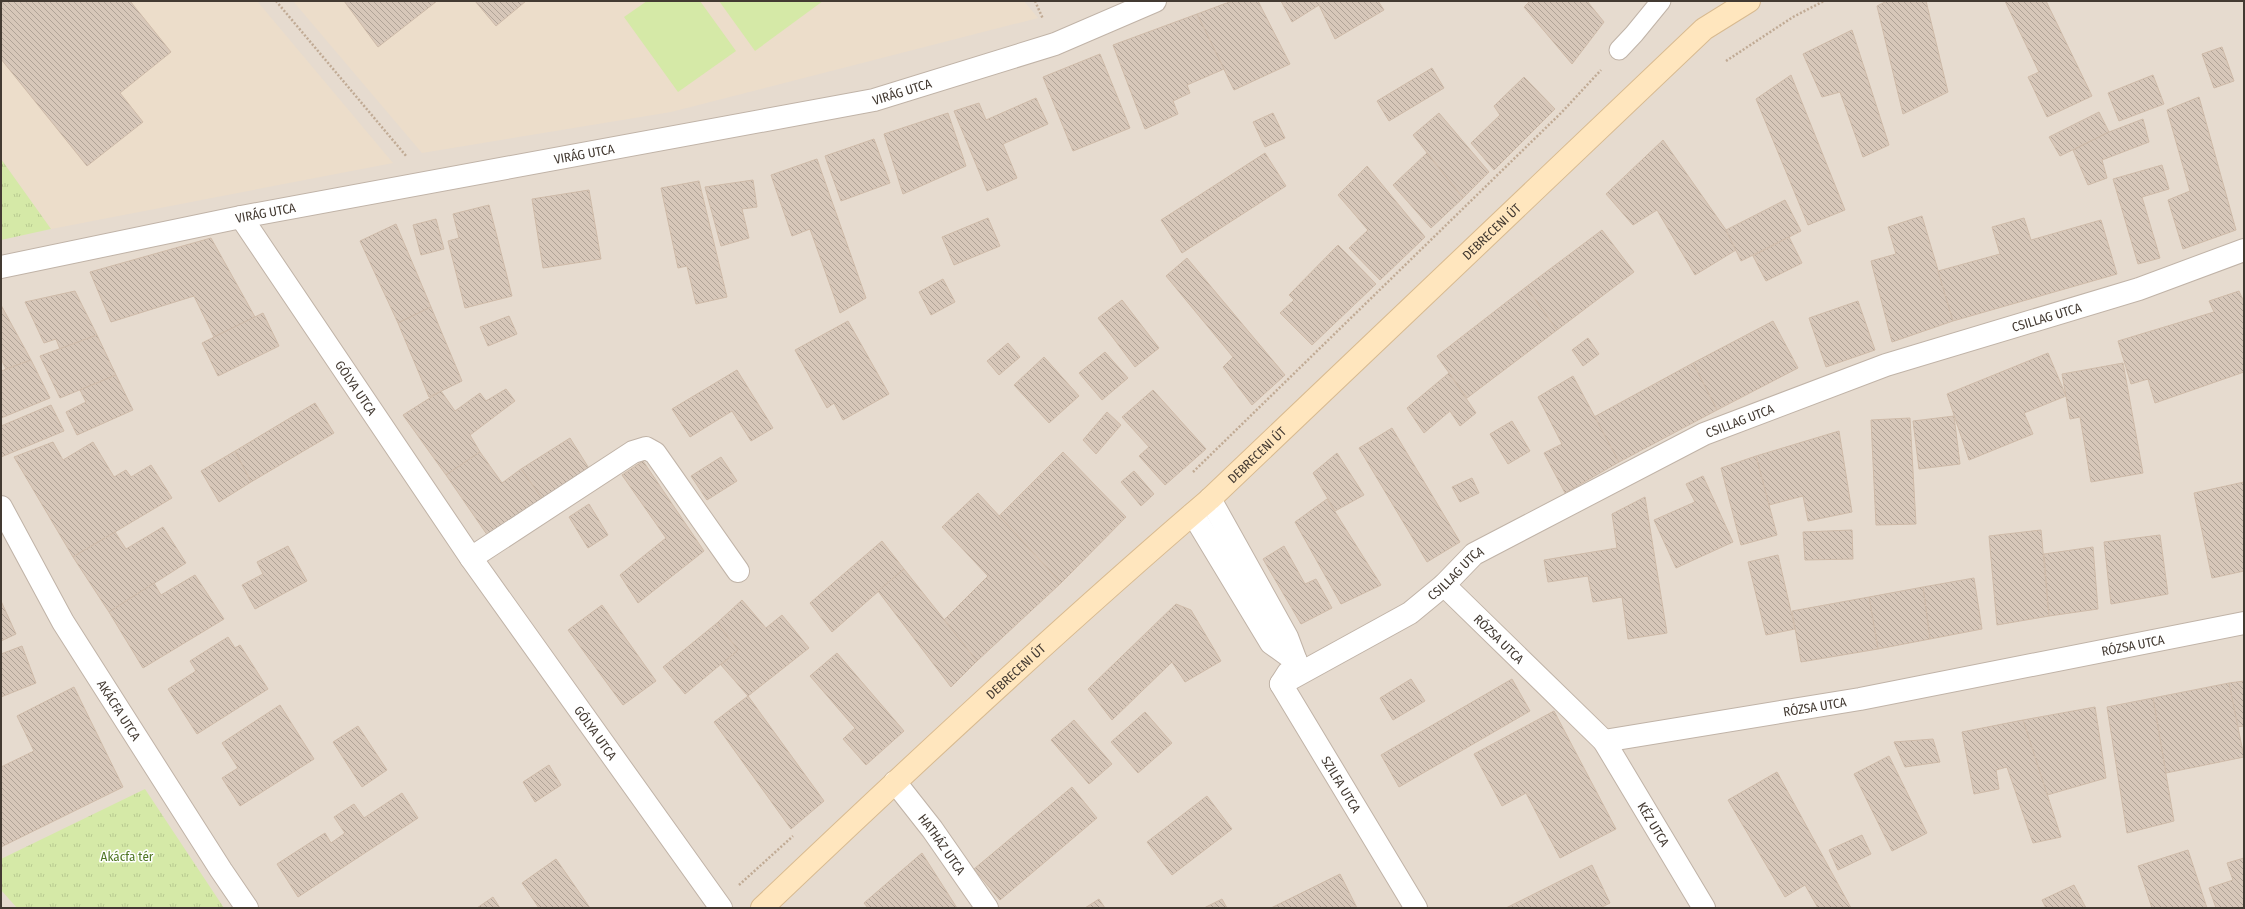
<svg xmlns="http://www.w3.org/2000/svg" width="2245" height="909" font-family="'Fira Sans Condensed',sans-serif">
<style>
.residential{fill:#e6dbcf}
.education{fill:#ecddca}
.grass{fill:url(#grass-tufts)}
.pitch{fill:#d5e9a7}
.building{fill:url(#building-back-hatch);stroke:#cfbba9}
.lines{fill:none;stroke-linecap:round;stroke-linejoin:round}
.lane-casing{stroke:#c0b3a7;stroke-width:21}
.street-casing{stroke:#c0b3a7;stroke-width:24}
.secondary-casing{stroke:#d8ba90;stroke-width:24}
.path{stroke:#c0aa94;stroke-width:2.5;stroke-dasharray:2 2;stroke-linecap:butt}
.lane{stroke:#fff;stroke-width:19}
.street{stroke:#fff;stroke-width:22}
.secondary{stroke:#ffe6be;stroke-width:22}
.labels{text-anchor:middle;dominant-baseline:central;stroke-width:3;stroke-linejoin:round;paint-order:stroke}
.street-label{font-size:13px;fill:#433a32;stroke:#fff}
.park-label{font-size:13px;fill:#4f7624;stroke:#fff}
</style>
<defs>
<pattern id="grass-tufts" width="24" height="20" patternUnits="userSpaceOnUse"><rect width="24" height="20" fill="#d5e9a7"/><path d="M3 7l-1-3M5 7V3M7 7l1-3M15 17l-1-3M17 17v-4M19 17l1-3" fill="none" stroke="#b8c990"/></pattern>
<pattern id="building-back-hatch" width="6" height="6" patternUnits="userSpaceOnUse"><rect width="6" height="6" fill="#d7c7b9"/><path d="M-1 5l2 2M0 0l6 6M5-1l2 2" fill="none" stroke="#b0a397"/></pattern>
</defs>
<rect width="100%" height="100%" fill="#f2eae1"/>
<rect class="residential" x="1" y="1" width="2243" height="907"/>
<g class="education">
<polygon points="1,1 257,1 393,163 51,229 1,159"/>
<polygon points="293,1 1024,1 1038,18 671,112 422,153"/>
</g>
<g class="grass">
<polygon points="1,159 51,229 1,240"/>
<polygon points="145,789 224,908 17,908 1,890 1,859"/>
</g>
<g class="pitch">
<polygon points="647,1 700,1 736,51 678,92 624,17"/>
<polygon points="719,1 823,1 755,51"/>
</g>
<g class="building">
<polygon points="1,1 130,1 171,52 120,93 143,122 87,166 1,59"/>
<polygon points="344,1 437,1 378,47"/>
<polygon points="475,1 526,1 496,26"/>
<polygon points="1232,1 1258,1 1290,64 1234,90 1197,14"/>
<polygon points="1281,1 1378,1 1384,10 1335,39 1319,5 1292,22"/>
<polygon points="1530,1 1587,1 1604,22 1572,64 1524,7"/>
<polygon points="1887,1 1926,1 1948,92 1903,114 1877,6"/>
<polygon points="2005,1 2046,1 2092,96 2047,117 2028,77 2039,72"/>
<polygon points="1197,14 1224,69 1187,85 1190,93 1173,101 1178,114 1145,129 1113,45"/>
<polygon points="1852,30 1889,145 1863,157 1840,92 1822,97 1803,54"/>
<polygon points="2222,47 2234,81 2214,88 2202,54"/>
<polygon points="1100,54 1130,128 1073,151 1043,77"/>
<polygon points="1432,68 1444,88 1389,121 1377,101"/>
<polygon points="1791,75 1845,210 1808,225 1756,99"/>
<polygon points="2153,75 2164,104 2119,121 2108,93"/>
<polygon points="1524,77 1555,109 1494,170 1471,143 1500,115 1494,106"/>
<polygon points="2199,97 2236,230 2183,249 2168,200 2190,191 2167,110"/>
<polygon points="1036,98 1048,124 1003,144 1017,178 987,191 954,111 979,103 986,120"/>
<polygon points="2099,112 2109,132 2060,156 2049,137"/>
<polygon points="948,113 966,166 903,194 884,134"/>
<polygon points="1273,113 1285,138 1265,147 1253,122"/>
<polygon points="1439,113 1489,172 1463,198 1413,135"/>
<polygon points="2143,119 2149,142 2102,160 2107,178 2088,185 2073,150 2109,132"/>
<polygon points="874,139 890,183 841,201 825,156"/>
<polygon points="1663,140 1726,230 1736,250 1695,275 1657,210 1633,225 1606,194"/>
<polygon points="1265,153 1286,186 1182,253 1161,220"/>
<polygon points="1427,153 1463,198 1431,228 1393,185"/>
<polygon points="817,159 866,298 840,313 810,229 792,236 771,175"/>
<polygon points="2162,165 2169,189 2142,197 2160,258 2138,264 2113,179"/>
<polygon points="1367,166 1425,237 1380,280 1349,248 1368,230 1338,195"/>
<polygon points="753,180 757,207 742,209 749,238 721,246 705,187"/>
<polygon points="699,181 727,297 696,304 687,266 678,268 661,188"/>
<polygon points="589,190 601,259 543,268 532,199"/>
<polygon points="1785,200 1801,231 1741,261 1726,230"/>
<polygon points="489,205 512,296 465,308 448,241 459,238 453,214"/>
<polygon points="1922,216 1953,321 1892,342 1871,261 1896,254 1888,227"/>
<polygon points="988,218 1000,246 954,265 942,237"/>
<polygon points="2024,218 2031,240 2101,220 2117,274 1953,321 1938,271 2000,254 1992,227"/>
<polygon points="436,219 444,249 421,255 413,225"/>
<polygon points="396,224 431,307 398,323 360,241"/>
<polygon points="1602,230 1634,272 1557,330 1526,287"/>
<polygon points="1789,237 1802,263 1766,281 1753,256"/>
<polygon points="211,238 255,317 214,337 194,296 111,322 90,272"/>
<polygon points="1338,245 1376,284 1312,345 1280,313 1294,300 1289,295"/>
<polygon points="1187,258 1285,375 1252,405 1223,367 1233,357 1166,276"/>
<polygon points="943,279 955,302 931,315 919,292"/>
<polygon points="1526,287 1557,330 1467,398 1437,356"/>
<polygon points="75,291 97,335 60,349 56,339 44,343 25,302"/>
<polygon points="2239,291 2244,302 2244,372 2155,403 2148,379 2131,384 2118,341 2214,312 2209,301"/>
<polygon points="1122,300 1159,348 1135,367 1098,318"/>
<polygon points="1858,301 1875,350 1826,367 1809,318"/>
<polygon points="1,305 31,360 6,369 1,359"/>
<polygon points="431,307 462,381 429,397 398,323"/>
<polygon points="263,313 279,346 218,376 202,343"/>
<polygon points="509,316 517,334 488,346 480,327"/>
<polygon points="848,321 889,394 843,420 834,403 827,408 795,350"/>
<polygon points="1773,321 1798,368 1717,410 1693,363"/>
<polygon points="97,335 116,375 60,398 40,356"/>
<polygon points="1588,338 1599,354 1583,366 1572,350"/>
<polygon points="1008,343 1020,357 999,375 987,361"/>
<polygon points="1105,352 1128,378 1102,400 1079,373"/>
<polygon points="2048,353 2066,396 2024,413 2033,434 1969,460 1947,394"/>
<polygon points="1044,357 1079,396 1049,423 1014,385"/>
<polygon points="31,360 50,398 1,418 1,371"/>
<polygon points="1693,363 1717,410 1619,462 1594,417"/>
<polygon points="2123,363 2143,473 2091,482 2080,417 2070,419 2062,374"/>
<polygon points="737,370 773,428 751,441 732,411 690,437 672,409"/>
<polygon points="1449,373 1476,413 1460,426 1450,411 1424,433 1407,408"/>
<polygon points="116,375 133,410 77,435 66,412 86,402 80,390"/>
<polygon points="1573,376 1619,462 1565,493 1544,453 1562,444 1538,397"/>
<polygon points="506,389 515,401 470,435 480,452 446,475 403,415 441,391 455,411 480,393 486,401"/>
<polygon points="1153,390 1206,449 1165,485 1139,456 1149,447 1122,417"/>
<polygon points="315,403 334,433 251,482 235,451"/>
<polygon points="51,405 64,431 1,457 1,426"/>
<polygon points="1107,412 1121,425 1096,454 1083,440"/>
<polygon points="1954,416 1960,464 1919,469 1913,421"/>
<polygon points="1910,418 1916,524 1876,525 1871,420"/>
<polygon points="1512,421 1530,451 1508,464 1490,434"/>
<polygon points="1392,428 1460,542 1427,562 1359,448"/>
<polygon points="1839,431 1852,512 1808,521 1803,496 1769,505 1756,456"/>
<polygon points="570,438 590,470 544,501 521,469"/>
<polygon points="53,442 63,460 93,442 114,477 126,470 131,477 151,465 172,498 73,557 14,457"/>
<polygon points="235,451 251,482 219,502 201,471"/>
<polygon points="480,452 502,483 521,469 544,501 490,539 446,475"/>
<polygon points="1063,452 1126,517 1061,583 999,516"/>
<polygon points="1337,453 1364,495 1335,511 1313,473"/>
<polygon points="1756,456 1777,535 1741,545 1721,468"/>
<polygon points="721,457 737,481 707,500 691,476"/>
<polygon points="643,461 704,551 638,603 620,575 666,538 622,475"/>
<polygon points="1134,471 1154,494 1141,506 1121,482"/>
<polygon points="1703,476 1733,542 1676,568 1654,520 1695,502 1686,484"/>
<polygon points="1472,478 1479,493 1460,502 1452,487"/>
<polygon points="2244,482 2244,571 2212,578 2194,493"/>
<polygon points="978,493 1061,583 977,661 944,620 988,576 942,527"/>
<polygon points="1645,497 1667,633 1628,639 1622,597 1593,602 1588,576 1548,582 1544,560 1617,548 1612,514"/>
<polygon points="1327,499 1381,585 1341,604 1295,522"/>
<polygon points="589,504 608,535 588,548 569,517"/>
<polygon points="163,527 186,563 109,612 73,557 115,532 126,549"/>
<polygon points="1852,530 1853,559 1805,560 1803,532"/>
<polygon points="2041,530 2049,616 1997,625 1989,536"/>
<polygon points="2160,535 2168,594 2111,604 2104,542"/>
<polygon points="882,541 904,569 832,632 810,603"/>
<polygon points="288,546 307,581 255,609 242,585 263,574 257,562"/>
<polygon points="1284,546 1305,584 1316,579 1332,608 1301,624 1263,559"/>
<polygon points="2093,547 2098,609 2049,616 2044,554"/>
<polygon points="1778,555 1795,629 1766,635 1748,562"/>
<polygon points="904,569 977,661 951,687 878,591"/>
<polygon points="195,575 224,619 143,668 109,612 154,583 161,595"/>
<polygon points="1974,578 1982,629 1930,639 1923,587"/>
<polygon points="1923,587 1930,639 1878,649 1869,597"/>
<polygon points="1869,597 1878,649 1801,662 1792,611"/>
<polygon points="742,600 766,628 782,615 809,648 748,696 721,665 738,650 717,623"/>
<polygon points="1,601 16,634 1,641"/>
<polygon points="1176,604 1191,610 1221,661 1185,682 1172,662 1112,720 1088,689"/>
<polygon points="602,605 656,681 623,705 568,630"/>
<polygon points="717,623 738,650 685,694 663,667"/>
<polygon points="228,637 235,648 240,645 268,689 197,734 168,689 196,671 190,661"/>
<polygon points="22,646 36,683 1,697 1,654"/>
<polygon points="837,653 904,731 866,765 843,739 855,728 810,676"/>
<polygon points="1411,679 1425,701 1393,720 1380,698"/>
<polygon points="1512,679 1530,711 1399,787 1381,755"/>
<polygon points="2244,681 2244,726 2237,727 2229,683"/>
<polygon points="2229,683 2244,757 2166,773 2153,698"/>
<polygon points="74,687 123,787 1,847 1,767 34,751 17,716"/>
<polygon points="748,696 824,801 791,829 714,722"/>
<polygon points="2153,698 2174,821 2127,833 2107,707"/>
<polygon points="280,705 314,759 240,806 222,778 238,768 222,743"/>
<polygon points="2095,707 2106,778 2047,795 2023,720"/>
<polygon points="1554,711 1616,829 1560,858 1526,793 1502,806 1474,754"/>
<polygon points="1145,712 1172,743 1138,773 1111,742"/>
<polygon points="1074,720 1112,764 1089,784 1051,740"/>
<polygon points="2023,720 2061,837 2033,843 2007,767 1996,770 1999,789 1974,794 1962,732"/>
<polygon points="358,726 387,770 362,787 333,742"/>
<polygon points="1933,739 1940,762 1905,767 1894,742"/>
<polygon points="1889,756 1927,833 1892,851 1854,774"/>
<polygon points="549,765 561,785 535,802 523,782"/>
<polygon points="1777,772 1851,908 1818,908 1805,885 1785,897 1728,800"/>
<polygon points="1072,787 1097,818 1000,900 974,869"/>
<polygon points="402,793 418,818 298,897 277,864 325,833 331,843 345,833 334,817 354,804 364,818"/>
<polygon points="1207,796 1232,829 1172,875 1147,842"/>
<polygon points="1862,835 1871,854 1838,870 1829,850"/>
<polygon points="2188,850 2207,908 2152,908 2138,866"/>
<polygon points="922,853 957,908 868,908 864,903"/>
<polygon points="2244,858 2244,908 2216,908 2209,888 2233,880 2227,863"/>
<polygon points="556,859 590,908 539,908 522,883"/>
<polygon points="1592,865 1610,903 1600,908 1506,908"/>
<polygon points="1340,874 1357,908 1271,908"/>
<polygon points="2074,885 2086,908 2046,908 2042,900"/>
<polygon points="493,897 500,908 477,908"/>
<polygon points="1099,899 1105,908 1085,908"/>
<polygon points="1222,899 1227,908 1204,908"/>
</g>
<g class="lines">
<g class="lane-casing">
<polyline id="lane" points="1619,50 1634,34 1661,1"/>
</g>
<g class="street-casing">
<g id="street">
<path id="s1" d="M 241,217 L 471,558 L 721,908"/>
<path id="s2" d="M 1,267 L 241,217 L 874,100 L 1055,44 L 1155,1"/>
<polyline points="1210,499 1287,637 1296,661"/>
<path id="s3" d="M 1,507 L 63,622 L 221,870 L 247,908"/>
<polyline points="1193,514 1271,643 1296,661"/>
<polyline points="471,558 633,452 646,448 655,453 738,571"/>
<path id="s4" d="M 1444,585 L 1604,741 L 1860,699 L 2244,623"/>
<path id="s5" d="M 1288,673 L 1281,684 L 1416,908"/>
<path id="s6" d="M 1281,684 L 1410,613 L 1444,585 L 1474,554 L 1704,434 L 1886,365 L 2139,289 L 2244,250"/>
<path id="s7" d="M 1604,741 L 1704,908"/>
<path id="s8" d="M 895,782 L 932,829 L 987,908"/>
</g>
</g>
<g class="secondary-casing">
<g id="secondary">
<path id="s9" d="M 762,908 C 908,769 1056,631 1210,499 L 1704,29 L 1749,1"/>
</g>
</g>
<g class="path">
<polyline points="276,1 407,157"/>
<polyline points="1035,1 1043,19"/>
<polyline points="1726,61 1793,17 1824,1"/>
<polyline points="1193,472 1562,112 1601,70"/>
<polyline points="739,885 793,836"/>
</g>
<use href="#lane" class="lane"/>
<use href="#street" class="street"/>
<use href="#secondary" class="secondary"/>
</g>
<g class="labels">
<g class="street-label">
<text stroke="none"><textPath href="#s2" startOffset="918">VIRÁG UTCA</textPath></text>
<text stroke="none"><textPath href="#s2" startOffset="594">VIRÁG UTCA</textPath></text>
<text stroke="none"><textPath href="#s2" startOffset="270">VIRÁG UTCA</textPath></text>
<text stroke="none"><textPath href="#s9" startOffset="995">DEBRECENI ÚT</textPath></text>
<text stroke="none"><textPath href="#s6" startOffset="856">CSILLAG UTCA</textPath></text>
<text stroke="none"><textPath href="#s1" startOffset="206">GÓLYA UTCA</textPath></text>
<text stroke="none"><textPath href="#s6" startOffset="532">CSILLAG UTCA</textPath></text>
<text stroke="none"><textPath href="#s9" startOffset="671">DEBRECENI ÚT</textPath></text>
<text stroke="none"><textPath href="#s6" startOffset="208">CSILLAG UTCA</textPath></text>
<text stroke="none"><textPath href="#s4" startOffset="77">RÓZSA UTCA</textPath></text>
<text stroke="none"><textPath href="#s4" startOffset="761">RÓZSA UTCA</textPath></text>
<text stroke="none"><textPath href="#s9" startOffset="347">DEBRECENI ÚT</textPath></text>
<text stroke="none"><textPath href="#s4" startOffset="437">RÓZSA UTCA</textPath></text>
<text stroke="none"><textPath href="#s3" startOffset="235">AKÁCFA UTCA</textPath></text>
<text stroke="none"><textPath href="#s1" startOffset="626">GÓLYA UTCA</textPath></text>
<text stroke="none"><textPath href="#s5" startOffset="130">SZILFA UTCA</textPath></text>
<text stroke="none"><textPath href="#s7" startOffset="97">KÉZ UTCA</textPath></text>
<text stroke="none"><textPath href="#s8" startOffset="78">HATHÁZ UTCA</textPath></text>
</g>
<g class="park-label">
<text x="127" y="856">Akácfa tér</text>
</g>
</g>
<rect width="2245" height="909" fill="none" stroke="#433a32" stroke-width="4"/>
</svg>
